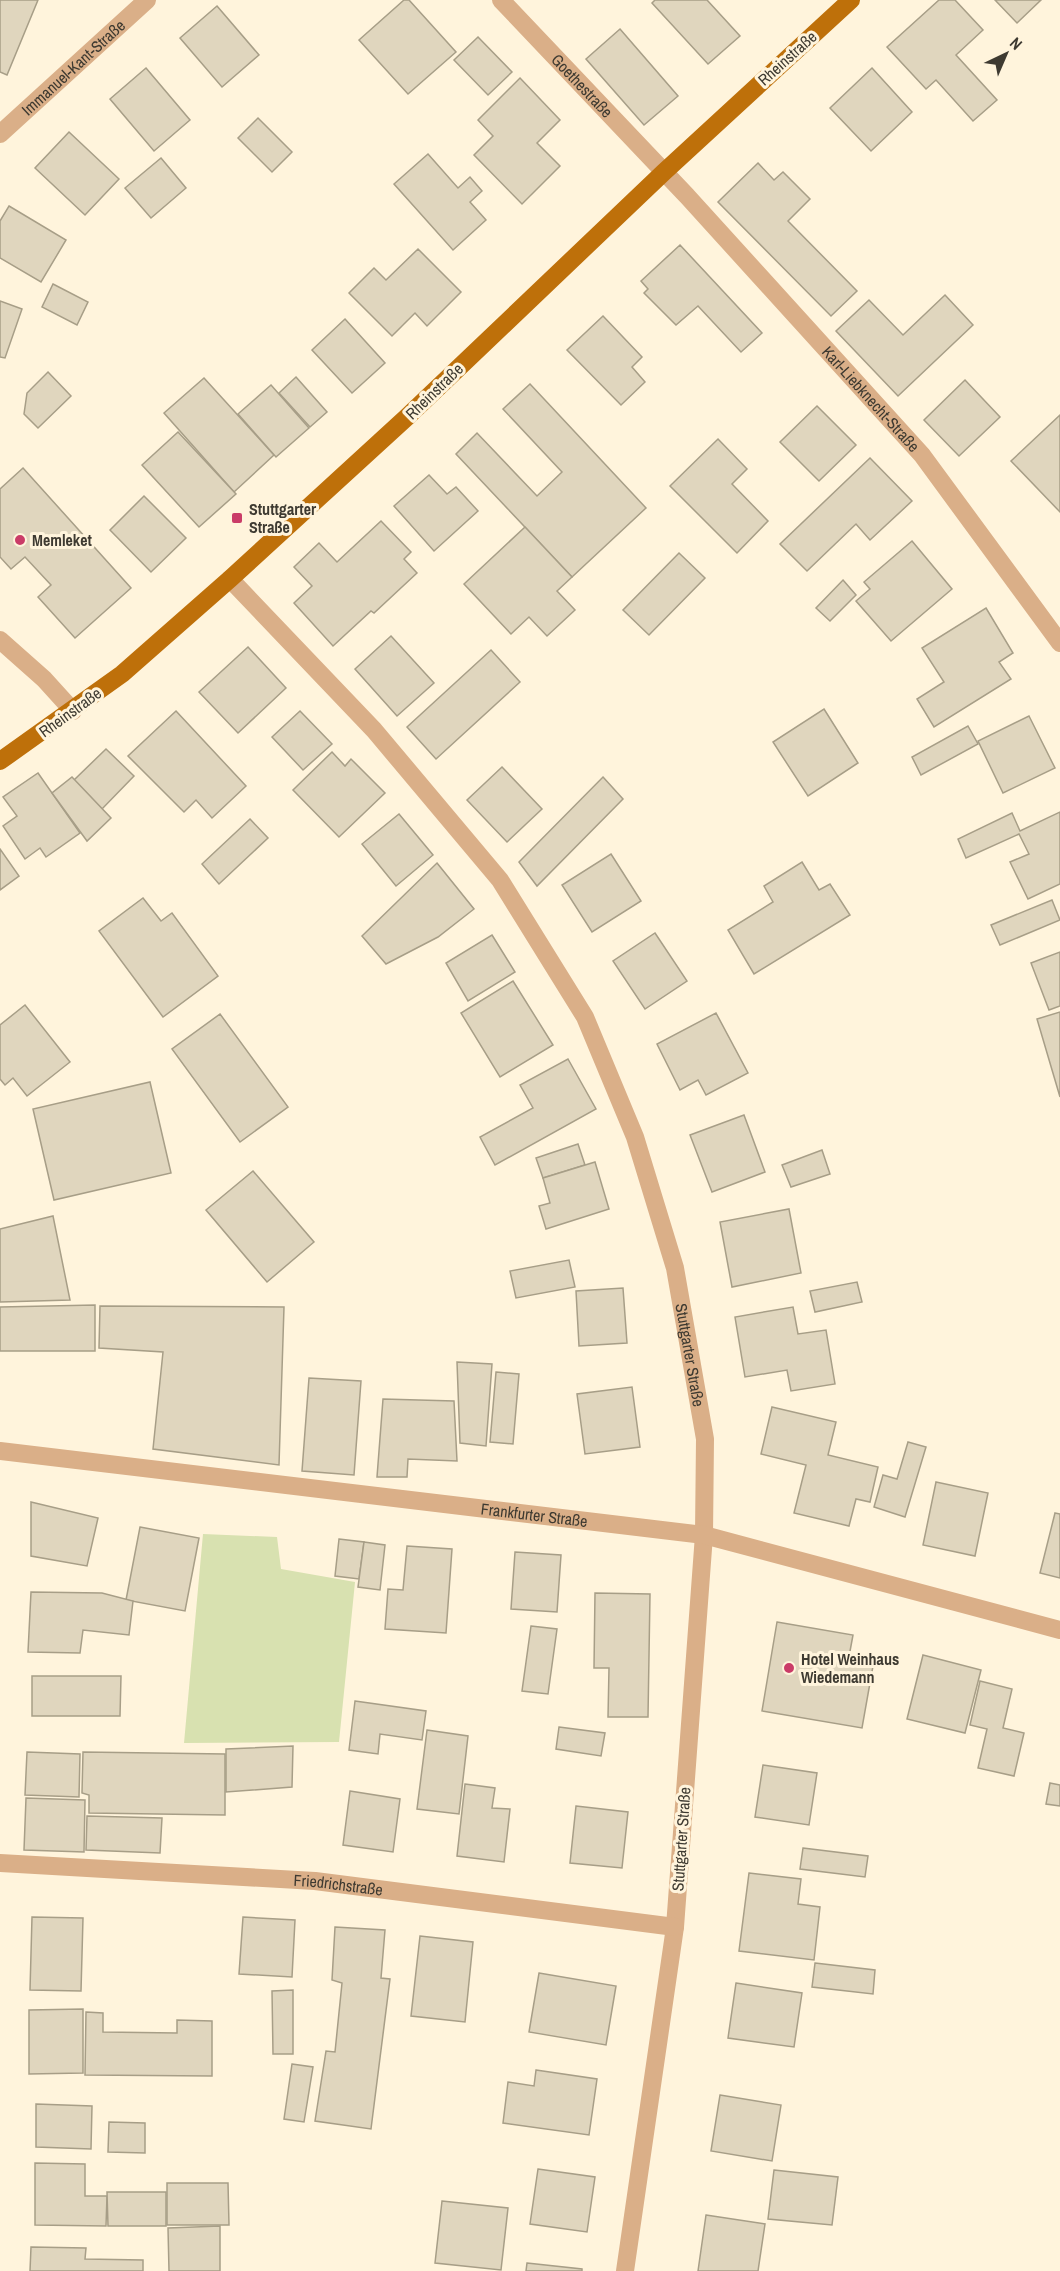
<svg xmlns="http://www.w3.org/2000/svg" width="1060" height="2271" font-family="'Archivo Narrow',sans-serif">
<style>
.green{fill:#d8e1b0}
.building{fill:#e0d6be;stroke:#a79e87;stroke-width:1.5}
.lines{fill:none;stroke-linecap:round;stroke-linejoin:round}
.minor{stroke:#daaf88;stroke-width:18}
.major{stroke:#be700a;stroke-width:18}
.poi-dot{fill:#ca3c68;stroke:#fff4dc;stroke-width:2}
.labels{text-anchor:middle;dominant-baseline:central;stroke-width:6;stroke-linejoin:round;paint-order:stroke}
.street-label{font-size:16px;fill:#3e3a31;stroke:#fff4dc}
.poi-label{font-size:16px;font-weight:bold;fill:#3e3a31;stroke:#fff4dc;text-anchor:start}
</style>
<rect width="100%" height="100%" fill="#fff4dc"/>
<polygon class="green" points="203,1534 277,1537 281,1569 355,1582 339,1742 184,1743"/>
<g class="building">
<polygon points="0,0 38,0 7,75 0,72"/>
<polygon points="404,0 409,0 456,52 408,94 359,40"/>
<polygon points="655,0 707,0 740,36 708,64 652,3"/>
<polygon points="939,0 955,0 983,30 956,55 997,100 973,121 936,80 926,89 887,47"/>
<polygon points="995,0 1041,0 1017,23"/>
<polygon points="217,6 259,55 222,87 180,38"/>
<polygon points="620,29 678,96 644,125 586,59"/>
<polygon points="478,37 512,72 488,95 454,60"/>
<polygon points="146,68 190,120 154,151 110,99"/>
<polygon points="872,68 912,112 871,151 830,108"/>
<polygon points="520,78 560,120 537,143 560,166 522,204 474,155 493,136 478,120"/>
<polygon points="258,118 292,152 272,172 238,138"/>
<polygon points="69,132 119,179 85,215 35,168"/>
<polygon points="428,154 458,188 470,177 482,191 470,202 486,220 453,250 394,184"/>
<polygon points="161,158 186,188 151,218 125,188"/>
<polygon points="758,163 774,180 783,172 810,199 788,221 857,291 831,316 718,202"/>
<polygon points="9,206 66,240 41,282 0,258 0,221"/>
<polygon points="680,245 762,333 741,352 698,306 676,325 644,293 648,289 641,281"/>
<polygon points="418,249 461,292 427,326 415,313 392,336 349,293 374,268 386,280"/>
<polygon points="53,284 88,302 77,325 42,307"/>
<polygon points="945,295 973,325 898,396 836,331 869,300 903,335"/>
<polygon points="0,301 22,309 5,358 0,357"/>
<polygon points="603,316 642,357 632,367 645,382 621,405 567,350"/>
<polygon points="345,319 385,363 352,393 312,350"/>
<polygon points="48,372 71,396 38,428 24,414 27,393"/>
<polygon points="296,377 327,412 310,427 279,393"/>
<polygon points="204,378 274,455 234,492 164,413"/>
<polygon points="965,380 1000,417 959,456 924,420"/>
<polygon points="530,384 646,508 572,577 456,454 477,433 537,496 562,472 503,409"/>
<polygon points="271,385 309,428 276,457 238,414"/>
<polygon points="817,406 856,445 819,481 780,442"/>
<polygon points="1060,415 1060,512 1011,461"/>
<polygon points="178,432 236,494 199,527 142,465"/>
<polygon points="718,439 747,469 732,484 768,521 737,553 670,486"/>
<polygon points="870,458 912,501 870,540 856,524 807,571 780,544"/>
<polygon points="23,468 131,588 75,638 38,597 51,585 25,557 11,569 0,557 0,489"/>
<polygon points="429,475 447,494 456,487 478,511 434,551 394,506"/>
<polygon points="144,496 186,538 151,572 110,530"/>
<polygon points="381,521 411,552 404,559 417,573 374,613 371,611 333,646 294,603 312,586 294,567 319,543 337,562"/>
<polygon points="525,527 572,577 557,591 575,610 547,636 529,617 511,634 464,584"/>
<polygon points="912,541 952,589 891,641 856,601 870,589 864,582"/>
<polygon points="679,553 705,578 649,635 623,610"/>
<polygon points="843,580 856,595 830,621 816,608"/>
<polygon points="986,608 1013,653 999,662 1011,679 934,727 917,699 944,682 922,648"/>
<polygon points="391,636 434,683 397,716 355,669"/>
<polygon points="248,647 286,688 238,733 199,692"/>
<polygon points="491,650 520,682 436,759 407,727"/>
<polygon points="824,709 858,763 808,796 773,742"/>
<polygon points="176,711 246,786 212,818 196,800 184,812 128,756"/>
<polygon points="300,711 332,744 303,770 272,737"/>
<polygon points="1029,716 1055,768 1003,793 978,741"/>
<polygon points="968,726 978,744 921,775 912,757"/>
<polygon points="106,749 134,776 102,809 74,780"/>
<polygon points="332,752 345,766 351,759 385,793 339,837 293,790"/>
<polygon points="502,767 542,809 507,842 467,800"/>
<polygon points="38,773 80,833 46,857 40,848 25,859 3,826 17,816 3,797"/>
<polygon points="72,777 111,818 87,841 52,793"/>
<polygon points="603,777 623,799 537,886 519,862"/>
<polygon points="1060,812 1060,884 1028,899 1010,862 1029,854 1019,834 966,858 958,839 1012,813 1020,831"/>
<polygon points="399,814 433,855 396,886 362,844"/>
<polygon points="250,819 268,838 219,884 202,864"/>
<polygon points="0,849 19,876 0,890"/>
<polygon points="611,854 641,901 592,932 562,885"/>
<polygon points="802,862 819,890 830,884 850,915 754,974 728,930 773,902 764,886"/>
<polygon points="437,863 474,909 438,937 386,964 362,936"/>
<polygon points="143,898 161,921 172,913 218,976 163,1017 99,931"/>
<polygon points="1052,900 1060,920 1000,945 991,925"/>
<polygon points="655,933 687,981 645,1009 613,961"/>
<polygon points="492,935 515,972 468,1001 446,963"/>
<polygon points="1060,952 1060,1006 1049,1010 1031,963"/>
<polygon points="513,981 553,1045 500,1077 461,1013"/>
<polygon points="25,1005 70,1062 27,1096 13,1078 5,1085 0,1079 0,1025"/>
<polygon points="1060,1012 1060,1097 1037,1019"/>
<polygon points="716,1013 748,1073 706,1095 698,1080 680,1090 657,1044"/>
<polygon points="220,1014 288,1107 240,1142 172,1049"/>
<polygon points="568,1059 596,1109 495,1165 480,1137 533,1108 520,1085"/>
<polygon points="150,1082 171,1173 54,1200 33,1109"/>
<polygon points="744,1115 765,1172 712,1192 690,1135"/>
<polygon points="578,1144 585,1165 543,1178 536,1158"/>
<polygon points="822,1150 830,1174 791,1187 782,1165"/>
<polygon points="595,1162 609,1209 546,1229 539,1206 550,1203 543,1178"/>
<polygon points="253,1171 314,1242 267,1282 206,1210"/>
<polygon points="789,1209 801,1273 732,1287 720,1222"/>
<polygon points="53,1216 70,1300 0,1302 0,1229"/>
<polygon points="569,1260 575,1287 516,1298 510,1271"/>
<polygon points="857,1282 862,1302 815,1312 810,1291"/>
<polygon points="623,1288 627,1343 579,1346 576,1291"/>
<polygon points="95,1305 95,1351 0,1351 0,1307"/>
<polygon points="100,1306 284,1307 279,1465 153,1449 163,1352 99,1348"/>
<polygon points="793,1307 798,1334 826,1330 835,1384 791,1391 787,1370 745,1377 735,1317"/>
<polygon points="457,1362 492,1364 486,1446 460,1443"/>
<polygon points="496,1372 519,1374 513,1444 490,1442"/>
<polygon points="309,1378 361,1381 354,1475 302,1471"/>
<polygon points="632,1387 640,1447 585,1454 577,1394"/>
<polygon points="383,1399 454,1401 457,1461 408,1459 407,1477 377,1477"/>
<polygon points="772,1407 836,1422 828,1455 878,1467 870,1502 856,1499 849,1526 794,1513 806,1465 761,1454"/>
<polygon points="908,1442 926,1447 905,1517 874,1507 883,1475 897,1479"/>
<polygon points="936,1482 988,1493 975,1556 923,1545"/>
<polygon points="31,1502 98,1518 87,1566 31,1556"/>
<polygon points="1055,1513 1060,1514 1060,1578 1040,1573"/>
<polygon points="140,1527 199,1538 185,1611 126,1600"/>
<polygon points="339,1539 364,1542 359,1579 335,1576"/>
<polygon points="364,1542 385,1545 380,1590 358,1587"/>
<polygon points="407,1546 452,1549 446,1633 385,1629 388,1589 403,1590"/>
<polygon points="515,1552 561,1555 557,1612 511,1609"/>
<polygon points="31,1592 102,1593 133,1601 129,1635 83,1630 80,1653 28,1652"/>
<polygon points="595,1593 650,1594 648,1717 608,1717 609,1668 594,1668"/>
<polygon points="777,1622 853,1635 848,1662 873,1666 862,1728 762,1711"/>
<polygon points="531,1626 557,1629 548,1694 522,1691"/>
<polygon points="923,1655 981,1670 965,1733 907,1719"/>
<polygon points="32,1676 121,1676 120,1716 32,1716"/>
<polygon points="980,1681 1012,1689 1003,1728 1024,1733 1014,1776 978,1768 987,1729 970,1725"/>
<polygon points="355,1701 426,1711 422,1740 380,1734 378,1754 349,1750"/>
<polygon points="559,1727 605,1733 601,1756 556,1749"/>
<polygon points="427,1730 468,1736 459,1814 417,1809"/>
<polygon points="293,1746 292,1787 226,1792 226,1749"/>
<polygon points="27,1752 80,1754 79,1797 25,1795"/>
<polygon points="83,1752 225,1754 225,1815 89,1813 89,1795 82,1793"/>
<polygon points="763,1765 817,1773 809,1825 755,1817"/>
<polygon points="1050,1783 1060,1785 1060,1806 1046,1804"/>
<polygon points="465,1784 495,1788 492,1808 510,1809 504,1862 457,1856"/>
<polygon points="350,1791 400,1799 393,1852 343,1845"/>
<polygon points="26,1798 85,1800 84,1852 24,1850"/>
<polygon points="576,1806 628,1812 622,1868 570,1863"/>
<polygon points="87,1816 162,1818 160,1853 86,1850"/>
<polygon points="803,1848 868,1856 865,1877 800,1869"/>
<polygon points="749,1873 801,1879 798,1904 820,1907 814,1960 739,1951"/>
<polygon points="32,1917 83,1918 81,1991 30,1990"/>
<polygon points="243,1917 295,1920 292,1977 239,1974"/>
<polygon points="335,1927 385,1930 381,1978 390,1979 371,2129 315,2121 326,2051 335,2052 342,1983 332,1980"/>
<polygon points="420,1936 473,1942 465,2022 411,2016"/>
<polygon points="815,1963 875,1970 873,1994 812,1987"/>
<polygon points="539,1973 616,1986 606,2045 529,2032"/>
<polygon points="736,1983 802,1993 794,2047 728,2038"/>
<polygon points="293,1990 293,2054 273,2054 272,1991"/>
<polygon points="83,2009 83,2073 29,2074 29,2010"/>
<polygon points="86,2012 103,2013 103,2032 177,2033 177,2020 212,2021 212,2076 85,2075"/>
<polygon points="292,2064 313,2067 304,2122 284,2119"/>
<polygon points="536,2070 597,2079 589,2135 503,2123 508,2082 534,2086"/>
<polygon points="720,2095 781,2105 772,2161 711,2151"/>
<polygon points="36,2104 92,2106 91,2149 36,2147"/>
<polygon points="109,2122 145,2123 145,2153 108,2152"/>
<polygon points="35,2163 85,2164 85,2196 107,2196 106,2226 35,2225"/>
<polygon points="538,2169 595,2177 587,2232 530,2224"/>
<polygon points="774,2170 838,2177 832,2225 768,2219"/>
<polygon points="167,2183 228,2183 229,2225 167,2225"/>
<polygon points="107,2192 166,2192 166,2226 108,2226"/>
<polygon points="442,2201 508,2208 501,2270 435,2263"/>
<polygon points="706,2215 765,2224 758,2271 698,2271"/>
<polygon points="220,2226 220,2271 169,2271 168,2228"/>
<polygon points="31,2247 86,2248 85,2259 143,2260 143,2271 30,2271"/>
<polygon points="527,2263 582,2269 582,2271 526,2271"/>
</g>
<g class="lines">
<g class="minor">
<path id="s1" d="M 501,0 L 687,196 L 922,455 L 1060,643"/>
<path id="s2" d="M 0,134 L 147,0"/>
<path id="s3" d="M 230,579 L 374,730 L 500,880 L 585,1017 L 635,1137 L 675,1268 L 705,1439 L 704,1535 L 675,1927 L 625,2271"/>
<polyline points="0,640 44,679 73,711"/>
<path id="s4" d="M 0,1451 L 704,1535 L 1060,1630"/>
<path id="s5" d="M 0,1863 L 315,1881 L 675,1927"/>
</g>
<polyline class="major" points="0,761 122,674 230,579 407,417 664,172 851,0"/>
</g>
<g class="poi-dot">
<rect x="231" y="512" width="12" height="12" rx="3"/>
<circle cx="20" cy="540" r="6"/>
<circle cx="789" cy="1668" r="6"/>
</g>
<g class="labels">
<g class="street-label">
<text transform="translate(787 58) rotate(-42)">Rheinstraße</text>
<text stroke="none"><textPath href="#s2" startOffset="99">Immanuel-Kant-Straße</textPath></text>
<text stroke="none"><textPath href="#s1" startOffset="118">Goethestraße</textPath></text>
<text transform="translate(434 391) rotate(-44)">Rheinstraße</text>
<text stroke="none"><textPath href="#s1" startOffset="544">Karl-Liebknecht-Straße</textPath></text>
<text transform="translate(70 712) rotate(-36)">Rheinstraße</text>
<text stroke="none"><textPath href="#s3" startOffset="921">Stuttgarter Straße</textPath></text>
<text stroke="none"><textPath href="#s4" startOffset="538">Frankfurter Straße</textPath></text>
<text transform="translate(681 1839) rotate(-86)">Stuttgarter Straße</text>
<text stroke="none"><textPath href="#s5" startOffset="339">Friedrichstraße</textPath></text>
</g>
<g class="poi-label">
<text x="249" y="509">Stuttgarter<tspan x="249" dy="18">Straße</tspan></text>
<text x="32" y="540">Memleket</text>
<text x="801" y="1659">Hotel Weinhaus<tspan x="801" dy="18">Wiedemann</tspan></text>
</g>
</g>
<g transform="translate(1006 54) rotate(44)" stroke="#fff4dc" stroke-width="4.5" paint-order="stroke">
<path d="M0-4.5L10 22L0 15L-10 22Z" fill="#3e3a31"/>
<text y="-9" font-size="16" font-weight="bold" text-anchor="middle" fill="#3e3a31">N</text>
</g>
</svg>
